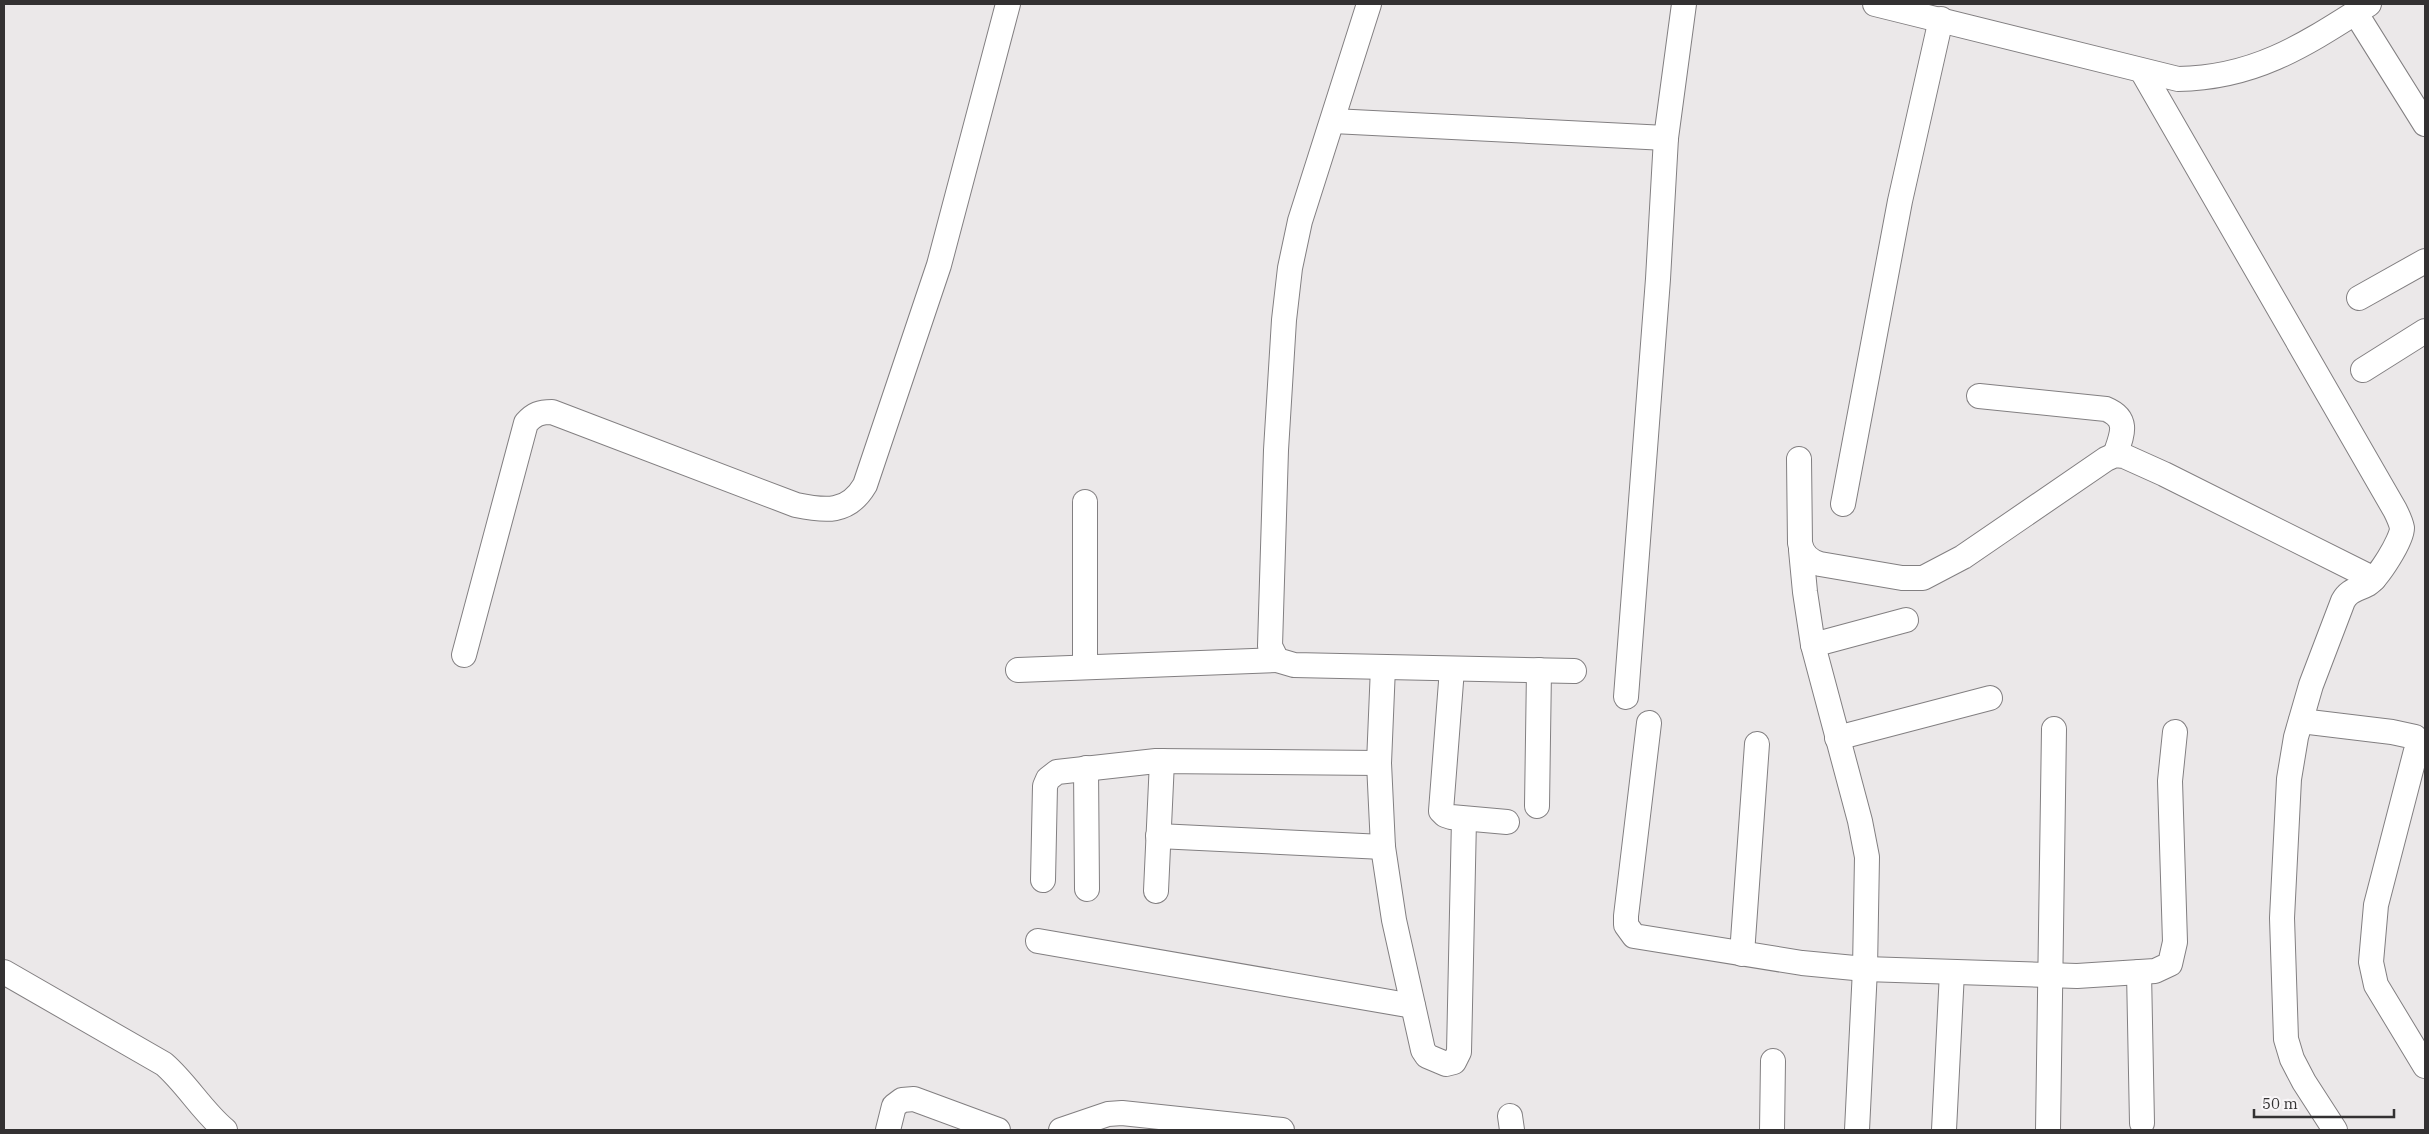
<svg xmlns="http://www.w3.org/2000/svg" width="2429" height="1134" font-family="'IBM Plex Serif',serif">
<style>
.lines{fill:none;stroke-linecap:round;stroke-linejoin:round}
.minor-casing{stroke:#827f81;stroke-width:26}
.minor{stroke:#fff;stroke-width:24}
</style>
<rect width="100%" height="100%" fill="#ebe8e9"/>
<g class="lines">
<g class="minor-casing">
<g id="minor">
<polyline points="1369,4 1300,221 1290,268 1284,320 1276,450 1270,646 1277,660 1294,665 1574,671"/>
<path d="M 1875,4 L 2178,79 C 2256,78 2306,44 2369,4"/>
<polyline points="2355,12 2425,124"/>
<path d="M 2142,71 L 2395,510 C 2398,516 2401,522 2402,528 C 2402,540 2378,578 2368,584 C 2357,590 2349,590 2343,601 L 2311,685 L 2296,737 L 2289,779 L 2282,918 L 2286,1039 L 2292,1059 L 2304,1082 L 2335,1130"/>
<polyline points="1333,121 1666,138"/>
<polyline points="2359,298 2425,261"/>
<polyline points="2363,370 2425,331"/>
<path d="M 1979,396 L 2106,409 C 2130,419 2122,435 2115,455"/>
<path d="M 1799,459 L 1800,543 C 1802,554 1809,561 1820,564 L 1902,578 L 1923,578 L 1963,557 L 2106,459 L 2115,455 L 2124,456 L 2164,474 L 2374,579"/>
<polyline points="1085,502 1085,667"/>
<polyline points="1843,504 1900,201 1941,19"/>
<polyline points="1801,550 1805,592 1813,645 1860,821 1867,857 1865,969 1857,1130"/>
<polyline points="1813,645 1906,620"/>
<path d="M 464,655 L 526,423 C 534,414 540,412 552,412 L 796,505 C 825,511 848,514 865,485 L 939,265 L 1008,4"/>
<polyline points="1383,667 1379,763 1383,847 1394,920 1423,1050 1427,1056 1446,1064 1454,1062 1459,1052 1464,819"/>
<polyline points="1452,669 1441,811 1445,815 1451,817 1507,822"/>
<polyline points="1018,670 1277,660"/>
<polyline points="1626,697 1658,279 1666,138 1684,4"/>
<polyline points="2301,721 2392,732 2415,737 2418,743 2376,905 2371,962 2376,985 2425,1066"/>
<polyline points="1649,723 1626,916 1626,925 1634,936 1802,963 1865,969 2077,976 2155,971 2170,964 2175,942 2170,781 2175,732"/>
<polyline points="1837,738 1990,698"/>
<polyline points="1086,768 1087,889"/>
<polyline points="1537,806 1539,670"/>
<polyline points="1158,836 1383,847"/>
<polyline points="1043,880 1045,786 1048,779 1057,772 1156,761 1379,763"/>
<polyline points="1156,891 1162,761"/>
<polyline points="1038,941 1413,1006"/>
<polyline points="1742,954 1757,744"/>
<path d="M 4,972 L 164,1064 C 187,1084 202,1111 225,1130"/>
<polyline points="2139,972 2142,1123"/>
<polyline points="1510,1116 1512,1130"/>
<polyline points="888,1130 894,1106 902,1100 914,1099 998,1130"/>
<polyline points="1061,1130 1108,1114 1122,1113 1282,1130"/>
<polyline points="1772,1130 1773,1061"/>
<polyline points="1944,1130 1952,972"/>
<polyline points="2048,1130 2054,729"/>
</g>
</g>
<use href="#minor" class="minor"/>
</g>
<rect width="2429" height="1134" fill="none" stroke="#333132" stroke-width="10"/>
<path d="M2254 1109v8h140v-8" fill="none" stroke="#333132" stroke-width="2.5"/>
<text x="2262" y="1109" font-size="15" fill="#333132" stroke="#f8f5f7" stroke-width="4" paint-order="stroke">50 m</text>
</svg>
